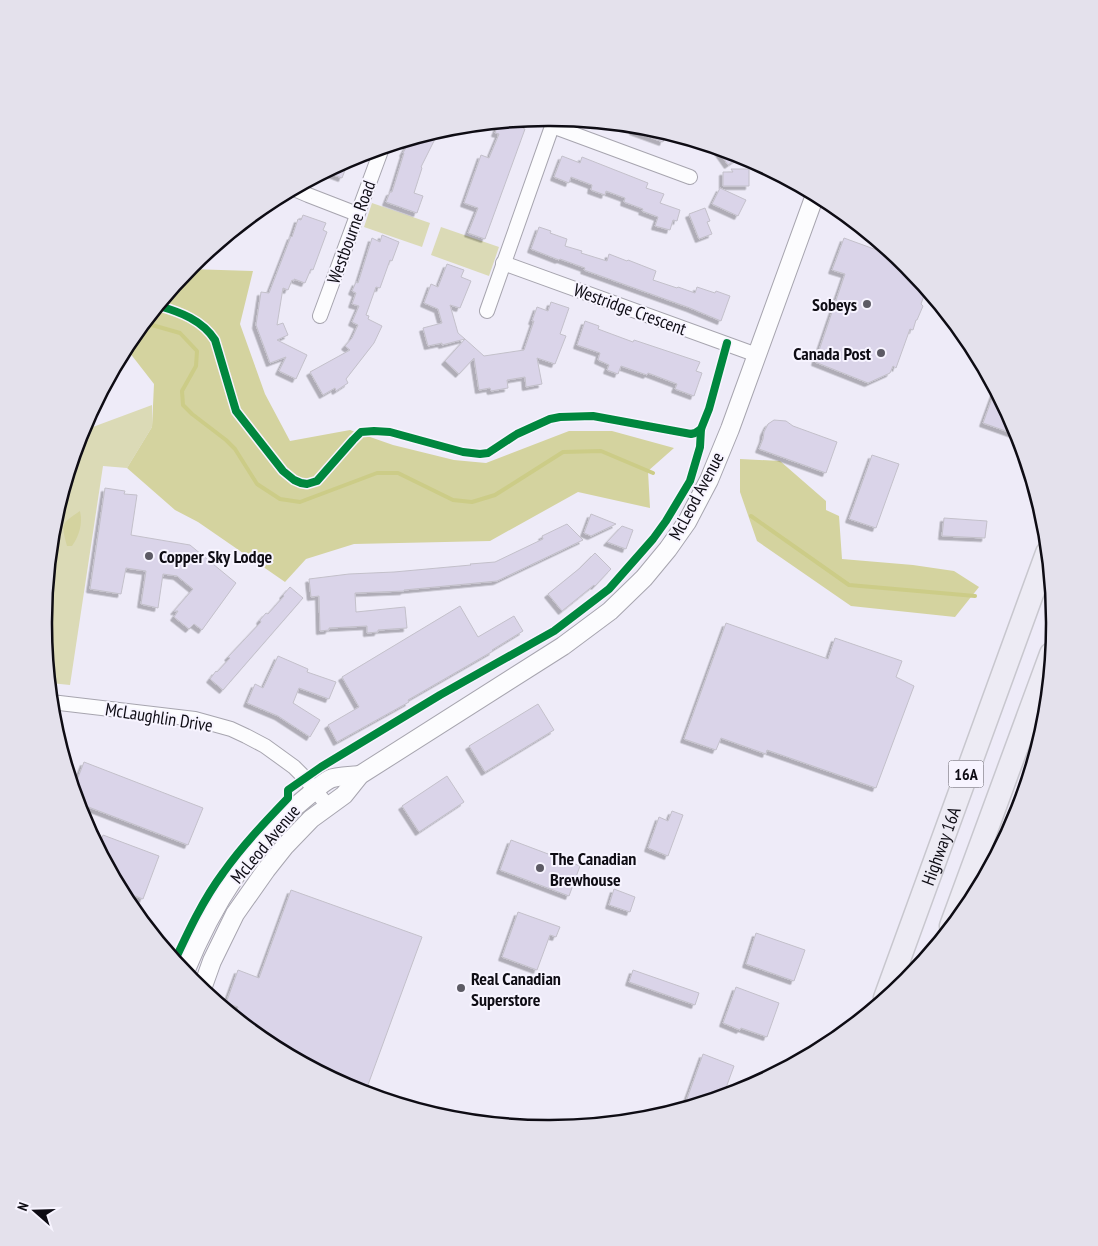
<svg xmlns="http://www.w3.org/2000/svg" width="1098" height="1246" font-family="'PT Sans Narrow',sans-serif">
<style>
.green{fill:#dbdab6}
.forest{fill:#d4d39f}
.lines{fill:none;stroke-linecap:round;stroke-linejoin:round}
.stream{stroke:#cccc87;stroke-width:4}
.building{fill:#dad4e9;stroke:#c3c0ca;filter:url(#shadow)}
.minor-casing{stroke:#a7a5af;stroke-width:16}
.tertiary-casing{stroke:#a7a5af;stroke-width:20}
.primary-casing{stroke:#c8c7ce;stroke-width:25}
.minor{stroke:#fcfcfe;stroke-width:14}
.tertiary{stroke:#fcfcfe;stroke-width:18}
.primary{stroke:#edebf4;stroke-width:22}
.cycleway-casing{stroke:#f7f4ff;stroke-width:11}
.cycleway{stroke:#00873e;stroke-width:8}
.poi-dot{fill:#5c5a64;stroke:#f7f4ff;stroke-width:2}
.labels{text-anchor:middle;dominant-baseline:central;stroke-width:4;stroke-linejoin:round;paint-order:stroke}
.shield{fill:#f7f4ff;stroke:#54525a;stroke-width:1}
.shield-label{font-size:16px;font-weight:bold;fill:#0e0c14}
.street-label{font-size:18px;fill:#0e0c14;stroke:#f7f4ff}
.poi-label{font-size:18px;font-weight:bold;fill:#0e0c14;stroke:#f7f4ff;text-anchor:start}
.rim{fill:none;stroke:#0e0c14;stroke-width:2.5}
</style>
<defs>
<filter id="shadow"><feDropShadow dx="-3.5" dy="3.5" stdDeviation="0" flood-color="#0004"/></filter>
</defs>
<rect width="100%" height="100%" fill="#eeebf8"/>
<g class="green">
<polygon points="372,203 430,223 422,247 364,227"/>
<polygon points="441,227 499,247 489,276 431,255"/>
<polygon points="152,405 152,427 127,468 103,466 70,685 50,683 44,623 54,524 82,431"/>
</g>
<g class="forest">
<polygon points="189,269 253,271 240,324 265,394 290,441 350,430 393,445 454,460 486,463 569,431 612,431 674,448 648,471 650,508 578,492 490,541 354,544 306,559 285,582 198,522 175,510 127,468 152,427 154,384 126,348 129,342"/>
<polygon points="740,459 780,461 826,501 826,510 839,516 842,559 913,565 954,571 979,587 955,617 851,606 757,541 740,492"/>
<path d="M 80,511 C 83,524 79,536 72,546 L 67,546 C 61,523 61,524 80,511 Z"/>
</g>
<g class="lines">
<g class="stream">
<polyline points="145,323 180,333 197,351 196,366 182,391 183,405 192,414 226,440 235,449 257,484 280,499 300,502 377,473 398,473 453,500 472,502 495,495 563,452 601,451 653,473"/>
<polyline points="751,516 849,585 975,596"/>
</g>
</g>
<g class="building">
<polygon points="519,121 517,126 525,129 485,239 468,233 478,208 464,203 481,155 489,158 499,134 495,133 499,123"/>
<polygon points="634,126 648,128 666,133 663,142 633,131"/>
<polygon points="439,131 421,167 422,168 414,193 423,196 417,213 386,202 390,192 392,192 404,153 403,153 410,140"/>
<polygon points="716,148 718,149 741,156 728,165"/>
<polygon points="562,156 580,163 582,157 648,183 646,188 664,194 660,203 680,210 677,221 673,220 670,230 655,226 658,217 642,211 643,209 624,202 625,198 606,191 605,195 591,190 592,185 571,177 569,183 554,177"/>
<polygon points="349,160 342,178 326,172"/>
<polygon points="731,169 749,169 749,186 723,186 723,172 733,172"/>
<polygon points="720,188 746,200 738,216 712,204"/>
<polygon points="705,208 710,221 707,222 712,234 699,239 689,214"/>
<polygon points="303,215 326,223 323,230 327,232 313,270 311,269 305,283 294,279 294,281 292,280 288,290 283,288 277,325 283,323 288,335 277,340 307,355 296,379 279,371 286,357 270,363 256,325 261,292 269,293 291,236 292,237 298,219 301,220"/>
<polygon points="539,227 551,231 550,233 567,239 565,246 582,251 581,253 607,261 609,254 627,261 628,260 656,271 653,280 677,288 678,287 695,293 697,287 715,293 716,291 730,296 721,321 690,308 584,270 585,268 560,259 559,260 531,249"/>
<polygon points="382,235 399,242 392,261 390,260 380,288 376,287 366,315 369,316 368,319 382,326 374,343 346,379 348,383 336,391 335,388 323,395 310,372 350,350 345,346 352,338 358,325 352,322 359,306 352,304 356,293 352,291 356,282 358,283 372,238 380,242"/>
<polygon points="844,238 896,257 906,266 926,290 921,304 923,306 917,320 916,320 913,330 910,329 896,368 893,366 890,373 868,383 815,362 845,274 832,270"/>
<polygon points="447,264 464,270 461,277 471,281 460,308 450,305 458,333 465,339 442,345 442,343 428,346 423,328 442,323 438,309 424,303 431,284 438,287"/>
<polygon points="551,302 569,308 560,334 566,336 555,364 537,358 542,384 526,387 525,377 507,380 508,388 491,391 490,388 479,390 474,358 459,374 445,361 465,339 484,356 524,350 534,321 532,321 537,307 548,311"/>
<polygon points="585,321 599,326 598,329 633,342 634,340 700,362 696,371 702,373 694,396 675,389 677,384 648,373 647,375 621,366 618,374 607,370 609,365 598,360 600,353 577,345"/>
<polygon points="995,390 1016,430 1017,435 983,423"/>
<polygon points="774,420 786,421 793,426 837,442 826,473 759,449 763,439 764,432 768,424"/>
<polygon points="872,455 899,464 876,528 849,519"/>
<polygon points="105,488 125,491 124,494 137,495 131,535 190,545 236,583 202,630 194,624 189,629 174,617 178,611 174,611 193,589 177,576 163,574 158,608 141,604 146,571 126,568 121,594 90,589"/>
<polygon points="591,514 616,524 591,536 584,533"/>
<polygon points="944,518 987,521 985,538 942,536"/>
<polygon points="567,524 583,540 497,581 404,590 404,591 355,593 356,612 405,607 407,628 378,630 378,632 367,633 367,626 329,628 329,630 320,631 319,596 311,597 309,579 349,574 394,572 471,565 470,564 495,562 543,539 542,536"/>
<polygon points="622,526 633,530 626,549 607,542"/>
<polygon points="595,553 611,569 595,586 594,585 562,611 548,594 580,568"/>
<polygon points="290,587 303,598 223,690 210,679 216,671 217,672 230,658 228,657 261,622 260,620 266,613 268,614 284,596 283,595"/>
<polygon points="460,606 478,637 514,616 523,631 492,650 493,651 408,700 409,702 337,742 328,725 359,707 342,677"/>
<polygon points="726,623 828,659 835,638 902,661 896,677 914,686 876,788 767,750 766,754 721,738 716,750 684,739"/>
<polygon points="278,656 308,669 307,672 336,682 329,699 299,688 293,703 320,720 310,737 278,716 247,703 255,684 263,688"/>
<polygon points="538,704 554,730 485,772 469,746"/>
<polygon points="84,762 203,808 188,845 78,803 74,788"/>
<polygon points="447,776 464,802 419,832 402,806"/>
<polygon points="672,811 683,815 668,856 648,848 659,817 668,821"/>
<polygon points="103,835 159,856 143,899 122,891 99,848"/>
<polygon points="511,840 580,866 569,896 500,870"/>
<polygon points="614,889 635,897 630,912 609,905"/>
<polygon points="291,890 422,937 365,1093 355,1090 268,1043 235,1016 238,1007 226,1003 238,970 259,978"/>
<polygon points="518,912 560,927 556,937 550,935 537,970 502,957"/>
<polygon points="756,933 805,950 794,981 746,964"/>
<polygon points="633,970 699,993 695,1005 629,982"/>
<polygon points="736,987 779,1003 767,1037 741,1028 740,1030 723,1023"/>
<polygon points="703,1054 734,1066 723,1096 684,1107"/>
</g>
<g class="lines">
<g class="minor-casing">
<g id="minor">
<polyline points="552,126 690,177"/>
<polyline points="294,189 308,195 357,214"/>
<polyline points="503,263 757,355"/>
<polyline points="487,311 555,118"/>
<polyline points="320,316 382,148"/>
<polyline points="51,702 195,719 231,729 246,736 265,746 294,767 305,778 328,806"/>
</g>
</g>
<g class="tertiary-casing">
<g id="tertiary">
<path d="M 185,972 C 211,907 253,839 308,796 C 315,790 322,783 330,779 C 336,776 352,776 360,775"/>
<polyline points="202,989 212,961 235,914 266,870 285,846 311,819 344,795 360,775 563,646 610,611 644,578 668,549 687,522 709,480 730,429 815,195"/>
</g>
</g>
<g class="primary-casing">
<g id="primary">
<polyline points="951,926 1051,654"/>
<path id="s1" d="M 885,998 L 1047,553"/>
</g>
</g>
<use href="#minor" class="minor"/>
<use href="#tertiary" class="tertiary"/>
<use href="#primary" class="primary"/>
<g class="cycleway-casing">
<g id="cycleway">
<path d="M 159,306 C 180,312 202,320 215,340 L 236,411 L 283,471 L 294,480 L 301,483 L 307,484 L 317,481 L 353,440 L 361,432 L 374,431 L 390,432 L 463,452 L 480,454 L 488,453 L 517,434 L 550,419 L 560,417 L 593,416 L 691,434 L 695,433 L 701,429"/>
<path d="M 175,960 C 189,930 203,900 223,873 C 242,846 265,822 288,798 L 288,790 L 321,767 L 440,695 L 554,631 L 609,589 L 653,539 L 666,521 L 690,481 L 700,447 L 701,429 L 709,409 L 727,343"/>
</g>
</g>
<use href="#cycleway" class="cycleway"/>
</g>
<g class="poi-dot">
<circle cx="867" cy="304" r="5"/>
<circle cx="881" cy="353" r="5"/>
<circle cx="149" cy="556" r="5"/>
<circle cx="540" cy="868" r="5"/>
<circle cx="461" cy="988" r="5"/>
</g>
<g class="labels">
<rect class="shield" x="948.5" y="760.5" width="35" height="27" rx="4"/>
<g class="shield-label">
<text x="966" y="774">16A</text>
</g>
<g class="street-label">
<text transform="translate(351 232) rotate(-70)">Westbourne Road</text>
<text transform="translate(630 309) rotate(20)">Westridge Crescent</text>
<text transform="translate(696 496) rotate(-62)">McLeod Avenue</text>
<text transform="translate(159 717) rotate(9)">McLaughlin Drive</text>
<text transform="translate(265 844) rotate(-50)">McLeod Avenue</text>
<text stroke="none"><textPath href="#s1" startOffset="162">Highway 16A</textPath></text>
</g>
<g class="poi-label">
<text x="857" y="304" text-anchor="end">Sobeys</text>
<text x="871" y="353" text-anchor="end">Canada Post</text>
<text x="159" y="556">Copper Sky Lodge</text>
<text x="550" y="858">The Canadian<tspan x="550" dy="21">Brewhouse</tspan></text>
<text x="471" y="978">Real Canadian<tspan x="471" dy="21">Superstore</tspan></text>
</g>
</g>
<path d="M0 0H1098V1246H0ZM548 126H550A496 496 0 0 1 1046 622V624A496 496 0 0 1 550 1120H548A496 496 0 0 1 52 624V622A496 496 0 0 1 548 126Z" fill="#e4e1ec" fill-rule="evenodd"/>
<path class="rim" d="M548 126H550A496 496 0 0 1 1046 622V624A496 496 0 0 1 550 1120H548A496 496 0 0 1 52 624V622A496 496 0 0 1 548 126Z"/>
<g transform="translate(35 1211) rotate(290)" stroke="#f7f4ff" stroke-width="4" paint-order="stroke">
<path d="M0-4L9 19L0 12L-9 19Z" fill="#0e0c14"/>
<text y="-8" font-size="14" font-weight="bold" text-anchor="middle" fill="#0e0c14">N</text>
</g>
</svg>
